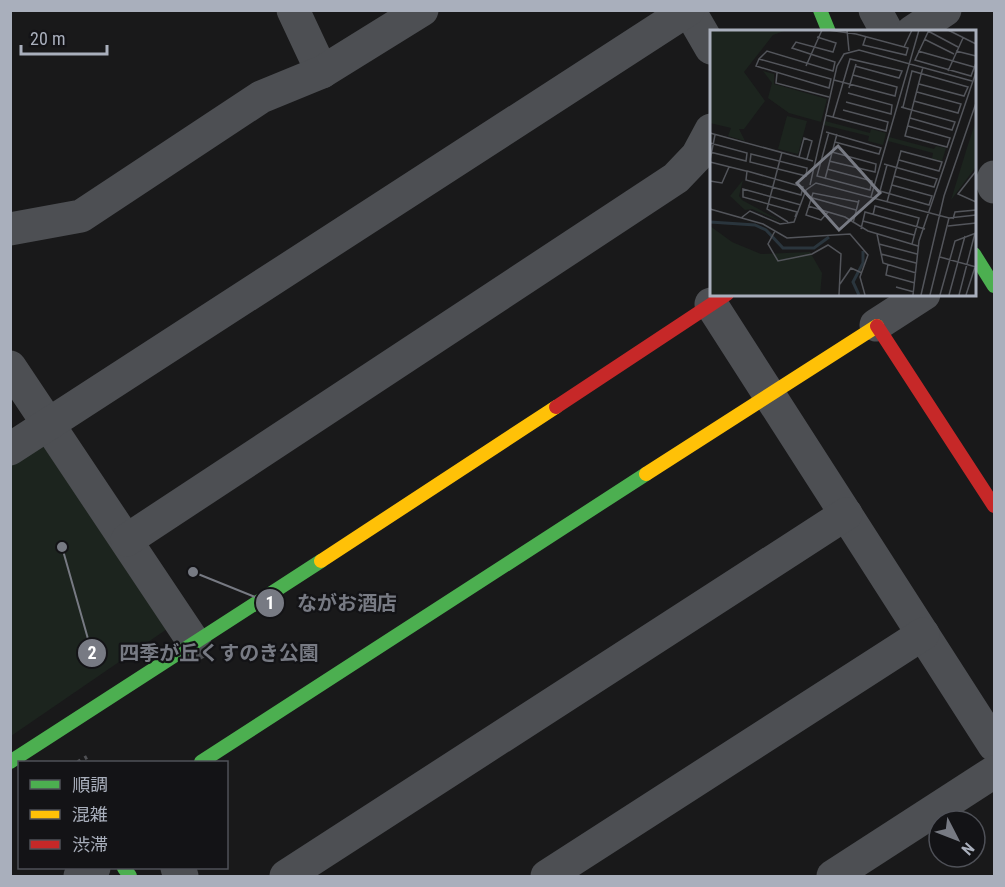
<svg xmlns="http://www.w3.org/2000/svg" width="1005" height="887" font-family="'Roboto Condensed','Noto Sans JP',sans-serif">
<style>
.green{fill:#1c241e}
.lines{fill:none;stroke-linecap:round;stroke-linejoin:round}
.path{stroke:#4f5054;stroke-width:4;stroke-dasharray:3 4.5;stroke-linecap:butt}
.street{stroke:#4d4f53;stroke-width:33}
.fast{stroke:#4caf50;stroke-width:14}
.slow{stroke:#ffc107;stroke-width:14}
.jam{stroke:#c62828;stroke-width:14}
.inset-river{fill:none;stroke:#2a353d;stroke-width:3}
.inset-road{fill:none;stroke:#53555b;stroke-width:1.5}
.view{fill:#777a83;fill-opacity:0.15;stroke:#777a83;stroke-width:3}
.inset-edge{fill:none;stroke:#a9afbc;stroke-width:3}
.leader{fill:none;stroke:#777a83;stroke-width:2}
.callout-dot{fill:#777a83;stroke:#131316;stroke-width:2}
.mark-label{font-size:18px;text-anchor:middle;font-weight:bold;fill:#fff}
.callout-label{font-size:20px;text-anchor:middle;font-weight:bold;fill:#777a83;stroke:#131316;stroke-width:4.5;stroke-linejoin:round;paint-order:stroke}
</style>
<rect width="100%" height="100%" fill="#19191a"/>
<polygon class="green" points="44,443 167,629 11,736 11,466"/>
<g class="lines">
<polyline class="path" points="78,762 87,757"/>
<g class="street">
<polyline points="293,10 322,72"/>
<polyline points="689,10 711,48"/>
<polyline points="875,10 887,32"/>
<polyline points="912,32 945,10"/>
<polyline points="994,177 992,182 994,187"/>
<polyline points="10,229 81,216 261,97 322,72 422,10"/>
<polyline points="711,304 994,745"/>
<polyline points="876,325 924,294"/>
<polyline points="10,367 195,644"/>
<polyline points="10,449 688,10"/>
<polyline points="127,540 676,178 697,156 711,130"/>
<polyline points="177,868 182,876"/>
<polyline points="80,876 94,868"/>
<polyline points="286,876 846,514"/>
<polyline points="547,876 923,634"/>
<polyline points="833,876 994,772"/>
</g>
<g class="fast">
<polyline points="820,10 829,32"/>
<polyline points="974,254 994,286"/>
<polyline points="10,762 321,561"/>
<polyline points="201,762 646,474"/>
<polyline points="124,868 130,876"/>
</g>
<g class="slow">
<polyline points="646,474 877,326"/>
<polyline points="321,561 556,407"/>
</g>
<g class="jam">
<polyline points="877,326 994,506"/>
<polyline points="556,407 727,294"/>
</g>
</g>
<g transform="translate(710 30)">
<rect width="266" height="266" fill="#19191a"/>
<path d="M 0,0 L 77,0 L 63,5 L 34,42 L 55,71 L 34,99 L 29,99 L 35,111 L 18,106 L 21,98 L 0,93 ZM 53,41 L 64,44 L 64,54 L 117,69 L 111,92 L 79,83 L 58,68 L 62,53 ZM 77,86 L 97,91 L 88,124 L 68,119 ZM 115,91 L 160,103 L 161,99 L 176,103 L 173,115 L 158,111 L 159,106 L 114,95 ZM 265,94 L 265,138 L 241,170 L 256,121 ZM 179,107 L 224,119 L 226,116 L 236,118 L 232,131 L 222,129 L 223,123 L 178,111 ZM 33,150 L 29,166 L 32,170 L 74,193 L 42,179 L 35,180 L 20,166 ZM 0,196 L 22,212 L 51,224 L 100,222 L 112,243 L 110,265 L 0,265 Z" fill="#1c241e"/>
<path class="inset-river" d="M 0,192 L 45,195 L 56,200 L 73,218 L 104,218 L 119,207M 149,265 L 143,252 L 153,233 L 153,221"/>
<path class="inset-road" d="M 118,0 L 146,4 L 198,18 L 196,25 L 153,15 L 156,6M 137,0 L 139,21M 219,0 L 205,30 L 261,46 L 266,33M 238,0 L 266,14M 218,1 L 248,17M 214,9 L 244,24M 194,17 L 202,0M 208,21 L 264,37M 246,21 L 266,26M 49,29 L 121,49 L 119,58 L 46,36 L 49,29 L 57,21 L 123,41 L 125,32 L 82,18 L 86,12 L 123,22 L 126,13 L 107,7M 96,36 L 112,0M 238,41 L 253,8M 67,43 L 66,53 L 119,67M 124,50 L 185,66 L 187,57 L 143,45M 139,58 L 146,34M 204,71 L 248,83 L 251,74 L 207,62M 136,72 L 181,84 L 182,75 L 138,63M 191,77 L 245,92 L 242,100 L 200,88M 193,77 L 202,41 L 258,57 L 254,66 L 209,54M 115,85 L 176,101 L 178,92 L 133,80M 123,87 L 140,29 L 192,41 L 189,48 L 145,36M 198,96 L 240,108 L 237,117 L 195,106 L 213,37M 116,102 L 171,118 L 169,124 L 125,112M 0,103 L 103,131M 0,113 L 37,123 L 36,131 L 0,122M 72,122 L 57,179 L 78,192M 41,124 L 97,138 L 96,146 L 40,132 ZM 89,127 L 94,108 L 102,111 L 97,129M 0,130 L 5,105M 119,131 L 165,142 L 166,134 L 122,122M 0,132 L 36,141 L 37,141 L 93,157 L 91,165 L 36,150 L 37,141M 174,134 L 227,149 L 224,157 L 184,146M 177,135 L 170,161 L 219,175 L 222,166 L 182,155M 117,139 L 162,151 L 160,160 L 107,146 L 119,102M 266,141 L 248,164 L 266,172M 115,149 L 127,104M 0,151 L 12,153 L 19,137M 100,155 L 127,36 L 134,24 L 149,20 L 262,51M 99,167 L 146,180M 161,167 L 209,0M 177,172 L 191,121 L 232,132 L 229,141 L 189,130M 98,176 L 135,187 L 158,201 L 208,216M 0,179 L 53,194 L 77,208 L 140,204 L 158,225 L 150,247 L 155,265M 118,182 L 111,190 L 96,185 L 103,163 L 148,172M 163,185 L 165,176 L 209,188 L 202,214M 85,187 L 87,182 L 33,167 L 33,159 L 91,175M 31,188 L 40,181 L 70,194 L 84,192 L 96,160 L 106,153 L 239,188 L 266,185M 243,189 L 245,182 L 266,180M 153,191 L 204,205M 143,193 L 149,170M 238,196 L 266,193M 151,199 L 155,182 L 215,199M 65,201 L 58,214 L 68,231 L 102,224 L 118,215 L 131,224 L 129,265M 167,204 L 173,233 L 206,243M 169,214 L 207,224M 171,224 L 206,233M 230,227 L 266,237M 178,234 L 176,245 L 205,253M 130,254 L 141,238 L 152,243M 186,257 L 204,262M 203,265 L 209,211 L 266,42M 211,265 L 234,166 L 266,73M 220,265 L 239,188M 230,265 L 245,211 L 266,203M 239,265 L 255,206M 249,265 L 265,203M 256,265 L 265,237"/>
<path class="view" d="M 128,116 L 170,163 L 129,200 L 87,153 Z"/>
<rect width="266" height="266" class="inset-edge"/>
</g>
<path class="leader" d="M193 572L270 603M62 547L92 653"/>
<g class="callout-dot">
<circle cx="193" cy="572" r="6"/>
<circle cx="62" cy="547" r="6"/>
<circle cx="270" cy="603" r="15"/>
<circle cx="92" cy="653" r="15"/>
</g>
<g class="mark-label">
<text x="270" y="609">1</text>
<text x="92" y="659">2</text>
</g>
<g class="callout-label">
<text x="347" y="610">ながお酒店</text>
<text x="219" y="660">四季が丘くすのき公園</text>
</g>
<rect width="1005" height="887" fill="none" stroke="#a9afbc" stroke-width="24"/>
<rect x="18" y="761" width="210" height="108" fill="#131316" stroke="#4f5158" stroke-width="1.5"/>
<rect x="30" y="780" width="30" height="9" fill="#4caf50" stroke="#4f5158" stroke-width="1.5"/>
<text x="72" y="791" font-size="18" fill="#a9afbc">順調</text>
<rect x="30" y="810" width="30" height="9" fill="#ffc107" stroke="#4f5158" stroke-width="1.5"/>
<text x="72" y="821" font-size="18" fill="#a9afbc">混雑</text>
<rect x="30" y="840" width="30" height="9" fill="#c62828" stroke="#4f5158" stroke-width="1.5"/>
<text x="72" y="851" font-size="18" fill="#a9afbc">渋滞</text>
<g transform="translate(957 839) rotate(132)"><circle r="28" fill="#131316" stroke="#4f5158" stroke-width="1.5"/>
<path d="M0-4.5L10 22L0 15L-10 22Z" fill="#777a83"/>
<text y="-9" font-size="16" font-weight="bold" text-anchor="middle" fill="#a9afbc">N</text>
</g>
<path d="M21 45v9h86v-9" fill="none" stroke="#a9afbc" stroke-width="3"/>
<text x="30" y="45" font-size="18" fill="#a9afbc" stroke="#131316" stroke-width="4.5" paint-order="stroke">20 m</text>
</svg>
